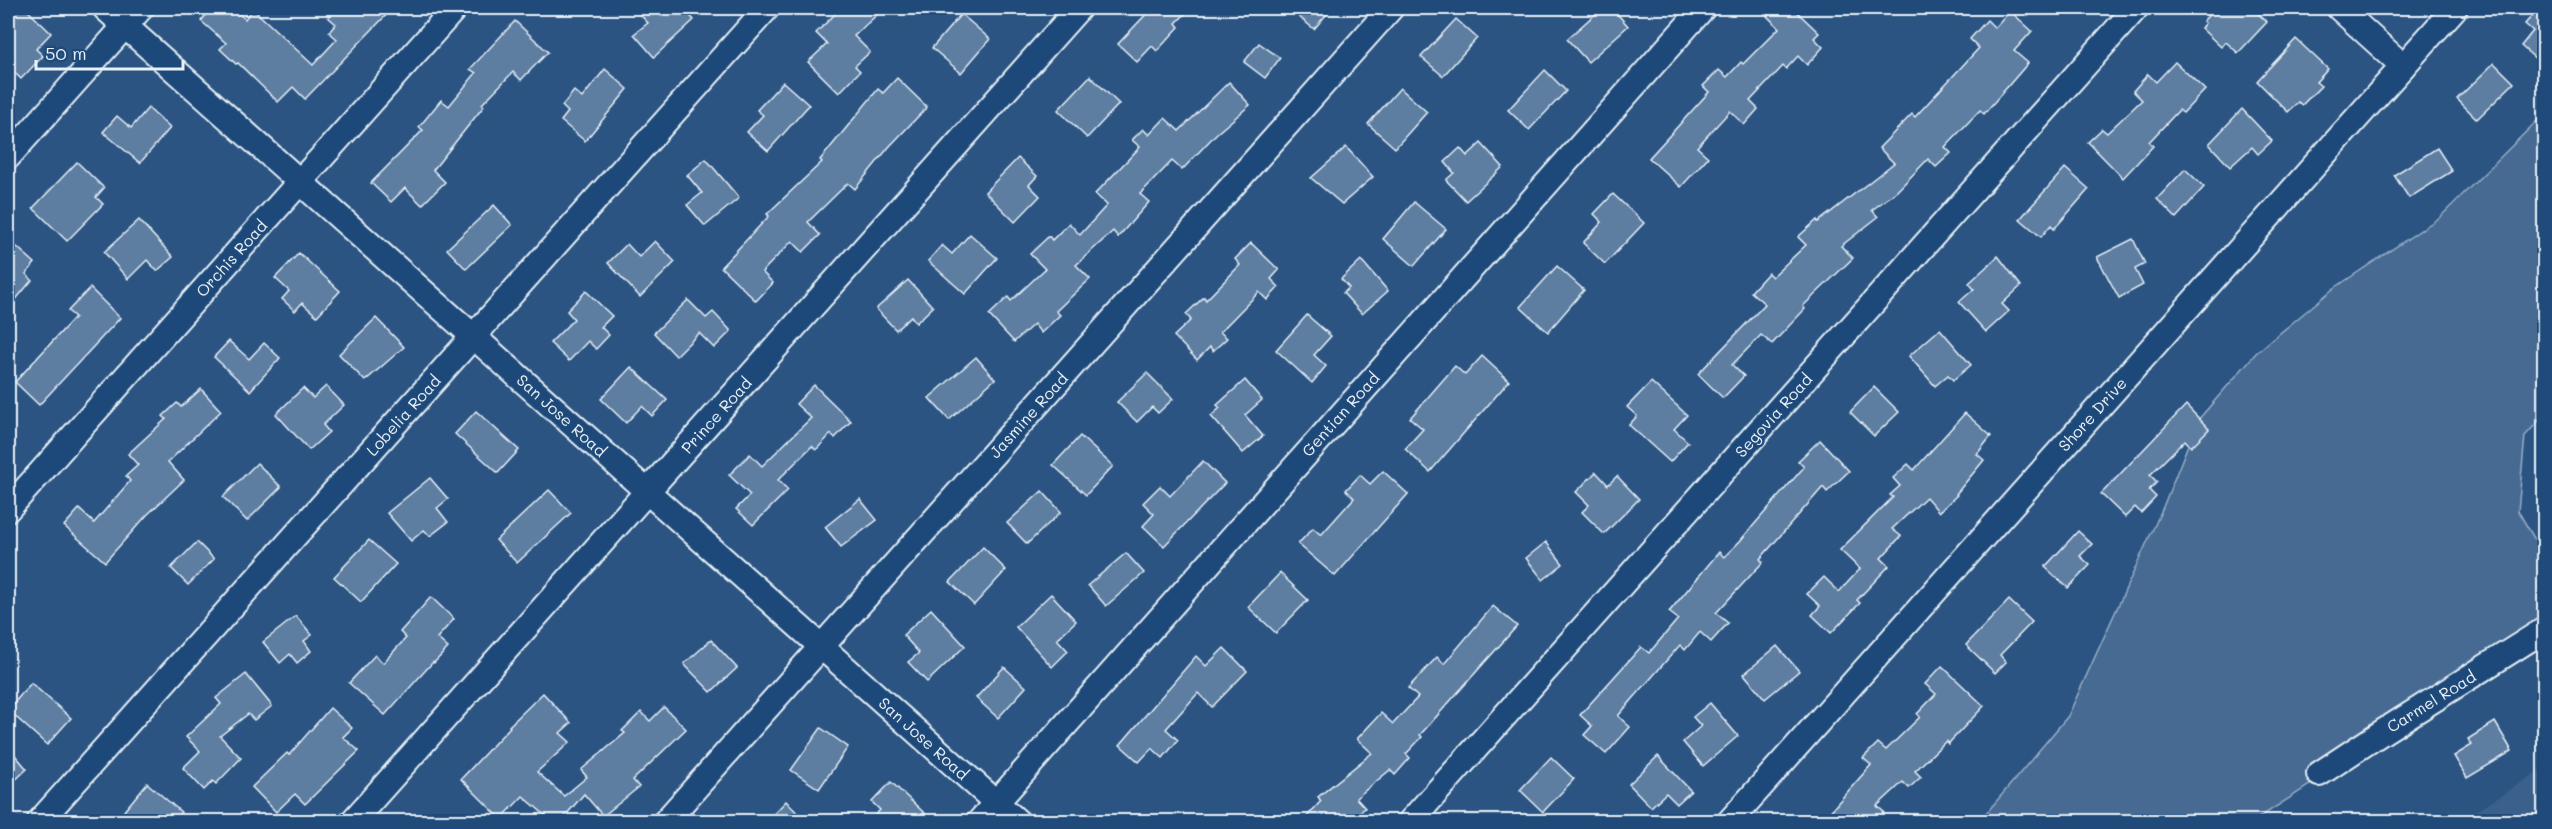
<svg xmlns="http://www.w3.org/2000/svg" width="2552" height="829" font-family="Mali,sans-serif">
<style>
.built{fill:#3a608b}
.green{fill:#476b93;stroke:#98aec6;stroke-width:1.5}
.building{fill:#5d7da1;stroke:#e8f1f8;stroke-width:1.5}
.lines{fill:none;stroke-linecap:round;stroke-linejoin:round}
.minor-casing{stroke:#e8f1f8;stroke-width:28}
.minor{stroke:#1f4a7a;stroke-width:24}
.labels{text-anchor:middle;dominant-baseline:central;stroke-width:4.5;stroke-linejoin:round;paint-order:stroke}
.street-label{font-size:16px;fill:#e8f1f8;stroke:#1f4a7a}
</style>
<rect width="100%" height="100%" fill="#2b5482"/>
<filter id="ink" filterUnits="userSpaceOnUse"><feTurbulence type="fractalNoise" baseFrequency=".0167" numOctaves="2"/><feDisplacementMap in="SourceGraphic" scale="12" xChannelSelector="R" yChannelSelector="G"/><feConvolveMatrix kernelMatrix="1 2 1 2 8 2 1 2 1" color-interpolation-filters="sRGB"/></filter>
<g filter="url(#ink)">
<polygon class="built" points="2544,768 2544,821 2460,821"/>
<polygon class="green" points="2544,114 2544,415 2525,436 2518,511 2544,555 2544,633 2254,821 1974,822 1989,810 2068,716 2163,507 2198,420 2256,353 2333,289 2440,217"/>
<g class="building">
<polygon points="8,8 25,8 51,33 36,49 43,56 21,79 8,66"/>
<polygon points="212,8 232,8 245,19 253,9 313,65 337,39 329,32 336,24 328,17 337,8 393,8 305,99 293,87 278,102 238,63 236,64 220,49 226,43 201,21"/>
<polygon points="634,8 683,8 694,20 654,57 634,34 648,23"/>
<polygon points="841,8 884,8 854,36 870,52 855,66 860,71 839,93 808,62 827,44 816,33"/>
<polygon points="1152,8 1191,8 1176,23 1179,27 1157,51 1152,46 1137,62 1118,44"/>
<polygon points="1288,8 1332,8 1314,29"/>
<polygon points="1602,8 1612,8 1628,26 1588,62 1567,39"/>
<polygon points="1775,8 1793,8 1819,33 1814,38 1823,47 1807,65 1798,56 1786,69 1783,66 1750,101 1758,109 1744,125 1730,111 1697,147 1708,157 1681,187 1649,158 1709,92 1703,86 1719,70 1727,77 1741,62 1743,64 1779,28 1767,16"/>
<polygon points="2216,8 2252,8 2267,22 2238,53 2226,42 2221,47 2201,28 2205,23 2203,21"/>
<polygon points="2539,8 2544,8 2544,66 2521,46 2533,31 2525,24"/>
<polygon points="2010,11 2032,31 2014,51 2028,63 1984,114 1980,110 1945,147 1951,153 1936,167 1928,159 1897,191 1872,210 1878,217 1841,246 1853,258 1803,306 1805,309 1772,344 1761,335 1732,365 1744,376 1723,398 1698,374 1765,304 1751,292 1768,273 1772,277 1806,245 1798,237 1817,220 1818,222 1894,163 1879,148 1912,114 1915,117 1979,48 1970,39 1987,20 1995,28"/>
<polygon points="961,14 990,39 961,73 932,48"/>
<polygon points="1456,19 1477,38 1443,76 1421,57"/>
<polygon points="515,21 548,52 521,80 513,72 482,104 484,106 433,170 445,182 422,205 405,188 391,202 371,183 423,130 419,127 441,100 449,106 476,73 470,69"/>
<polygon points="2296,39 2328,69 2316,82 2321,86 2302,105 2298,102 2288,112 2257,81"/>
<polygon points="1259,43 1280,58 1265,78 1244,62"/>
<polygon points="2175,62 2205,90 2183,113 2179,110 2149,142 2153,146 2123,178 2088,142 2102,129 2107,133 2142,100 2133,91 2148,74 2156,82"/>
<polygon points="2494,63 2514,83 2477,119 2457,99"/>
<polygon points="605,69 628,89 585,141 561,121 568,112 562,106 574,91 582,98"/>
<polygon points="1545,70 1566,91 1529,130 1508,110"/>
<polygon points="1090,76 1119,104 1087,138 1058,110"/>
<polygon points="897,78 927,107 889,147 855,189 848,183 808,222 820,235 803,252 792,241 762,272 773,283 756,301 721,267 769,216 767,214 822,162 820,160 878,89 883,93"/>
<polygon points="783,82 809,105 768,151 747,132 763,115 757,110"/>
<polygon points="1229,82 1250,105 1216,134 1182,170 1172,161 1140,194 1149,202 1118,237 1113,231 1076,265 1090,279 1056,311 1060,315 1041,333 1034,324 1014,342 989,315 1008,297 1011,301 1045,269 1030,254 1049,236 1052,240 1069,223 1080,235 1107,205 1095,194 1140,147 1132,140 1143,129 1149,135 1165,118 1179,131"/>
<polygon points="1400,88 1427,112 1395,148 1368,124"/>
<polygon points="148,108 170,128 140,163 103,132 117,116 131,128"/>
<polygon points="2242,109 2272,141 2258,154 2252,147 2230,167 2209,144"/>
<polygon points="1481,143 1503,167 1466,201 1446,180 1454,173 1445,162 1460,148 1467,156"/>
<polygon points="1346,147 1373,177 1342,204 1311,178"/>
<polygon points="2437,148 2452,171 2409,198 2394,175"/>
<polygon points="1018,158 1037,176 1029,185 1040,196 1015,222 985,192"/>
<polygon points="706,159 739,198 705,226 687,205 702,193 687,175"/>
<polygon points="77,162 104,188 96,197 103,204 67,241 33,208"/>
<polygon points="2065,168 2089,189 2054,229 2051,225 2041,237 2020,219"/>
<polygon points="2185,169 2204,187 2176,218 2157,199"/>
<polygon points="1613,194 1644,223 1605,264 1583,243 1602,222 1594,214"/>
<polygon points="1414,202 1446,229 1414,266 1383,239"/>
<polygon points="494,205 512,225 466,269 447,249"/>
<polygon points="139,220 173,257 157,271 147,260 128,279 104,252"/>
<polygon points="970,234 997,258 965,294 928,261 942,245 952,254"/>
<polygon points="8,239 35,263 26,274 32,280 8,309"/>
<polygon points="2133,239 2145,264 2135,269 2143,285 2119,298 2097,257"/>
<polygon points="655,241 675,262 640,297 608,263 627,244 639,257"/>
<polygon points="1251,243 1279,270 1271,279 1279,287 1267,300 1259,292 1220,332 1227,338 1213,351 1210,347 1197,360 1174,336 1191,320 1186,314 1204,297 1206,300 1240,265 1235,259"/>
<polygon points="299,253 340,291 317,316 302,303 295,311 282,299 289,291 275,278"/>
<polygon points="1998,256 2021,286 2002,304 2009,311 1986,332 1959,302 1974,289 1969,283"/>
<polygon points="1361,260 1388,291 1362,314 1343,293 1349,288 1341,279"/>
<polygon points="1557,266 1584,290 1548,332 1520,307"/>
<polygon points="908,280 933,307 916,323 911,316 896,330 876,309"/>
<polygon points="90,288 120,318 39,405 15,382 75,317 68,311"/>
<polygon points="586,291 612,316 601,327 609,335 596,349 588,341 569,361 550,343 574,319 567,311"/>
<polygon points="688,300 706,318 713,312 731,331 714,348 699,333 676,356 654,333"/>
<polygon points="1307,315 1331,336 1314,355 1326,366 1312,383 1276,350"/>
<polygon points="376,318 404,347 365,381 339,354"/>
<polygon points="1940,329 1971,365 1953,380 1948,375 1935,386 1909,356"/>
<polygon points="229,341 249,359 264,343 280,358 250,391 214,357"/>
<polygon points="1482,356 1509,381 1430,472 1405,449 1423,429 1410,418 1455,366 1465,375"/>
<polygon points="976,357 995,379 949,420 929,398"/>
<polygon points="631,367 667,400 652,416 642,406 626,423 601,399"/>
<polygon points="1147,373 1173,399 1158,413 1152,407 1137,422 1117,402"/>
<polygon points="1245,380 1262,400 1245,415 1263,436 1243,453 1211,416 1220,408 1217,405"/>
<polygon points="1651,382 1687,415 1674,429 1688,442 1670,462 1629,425 1637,416 1627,407"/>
<polygon points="814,385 851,421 835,438 831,434 816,450 812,446 778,480 788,490 753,525 736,509 750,495 729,475 750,454 762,466 811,418 796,404"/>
<polygon points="326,386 344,405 323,425 329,432 309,450 276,414 303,388 313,398"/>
<polygon points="1874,387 1899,412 1874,436 1850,412"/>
<polygon points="201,389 221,411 168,462 184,480 147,515 105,562 64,526 79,509 94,523 130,481 126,476 138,465 128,454 166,419 163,416 177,403 181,407"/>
<polygon points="2186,405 2209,429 2191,447 2185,440 2150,475 2157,482 2149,490 2156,497 2141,513 2135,507 2125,517 2101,494"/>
<polygon points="476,411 519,450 498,473 455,434"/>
<polygon points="1965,413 1991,436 1977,454 1984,460 1956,494 1957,495 1939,512 1926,497 1892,529 1901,536 1881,558 1889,566 1857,600 1860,603 1831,633 1812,615 1820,606 1807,594 1824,577 1839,592 1860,569 1840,550 1893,497 1890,495 1900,486 1893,478 1908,464 1914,470"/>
<polygon points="1080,436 1113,466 1086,495 1053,465"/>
<polygon points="1820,440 1849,471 1827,492 1823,487 1760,559 1763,562 1716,613 1728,623 1711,642 1700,632 1685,650 1680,645 1618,716 1630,727 1606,754 1584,735 1592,726 1580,715 1641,647 1649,653 1678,619 1669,612 1719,552 1724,557 1740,541 1804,467 1798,461"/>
<polygon points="1203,461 1225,483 1164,546 1143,526 1154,514 1143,503 1160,486 1170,496"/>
<polygon points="257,463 281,487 247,521 223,497"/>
<polygon points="1383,471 1408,494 1335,576 1298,544 1313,528 1321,535 1354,498 1346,490 1360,475 1370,484"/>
<polygon points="1596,472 1608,485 1617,476 1639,499 1604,534 1582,512 1589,505 1576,492"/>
<polygon points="430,478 448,499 437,508 448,522 430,536 424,530 411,541 387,513"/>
<polygon points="549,490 571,513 517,563 496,540"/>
<polygon points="1042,491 1061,512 1027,544 1007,523"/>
<polygon points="860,499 877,520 841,547 825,527"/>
<polygon points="2078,531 2092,544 2080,556 2090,565 2068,588 2045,567"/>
<polygon points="369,540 396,564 361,602 334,577"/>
<polygon points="197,542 214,559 188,585 171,568"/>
<polygon points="1546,542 1563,564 1543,580 1526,558"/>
<polygon points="983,547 1006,570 974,605 950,582"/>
<polygon points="1126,553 1144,573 1106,606 1088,585"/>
<polygon points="1280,573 1308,600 1276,633 1248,607"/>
<polygon points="1051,594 1076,621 1057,639 1068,651 1052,667 1016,627"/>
<polygon points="431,597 454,619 437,638 448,648 434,663 433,662 385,715 349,683 375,655 383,663 406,638 400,632"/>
<polygon points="2009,600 2032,622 2000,655 2006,662 1995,673 1966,645"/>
<polygon points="1493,606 1517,626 1420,735 1422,737 1406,754 1410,758 1395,775 1390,770 1356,798 1365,808 1348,822 1302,822 1321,801 1318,797 1372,753 1357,739 1381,713 1393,724 1418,697 1408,688 1437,657 1444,664"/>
<polygon points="931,609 965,646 927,682 908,662 919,653 903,635"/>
<polygon points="296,616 312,635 304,641 311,651 297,663 290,654 280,663 263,642"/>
<polygon points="711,640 737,668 711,692 684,664"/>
<polygon points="1777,646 1799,671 1765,699 1744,674"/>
<polygon points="1224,648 1247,671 1212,707 1198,693 1166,729 1178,740 1163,758 1152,748 1139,762 1120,745 1196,656 1206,666"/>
<polygon points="1942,666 1984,706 1948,744 1946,741 1915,771 1921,777 1909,788 1903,782 1877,806 1884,812 1875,822 1821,822 1871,765 1863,758 1878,743 1886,750 1920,717 1917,714 1936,694 1925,684"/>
<polygon points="1004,667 1026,687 998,718 976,698"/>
<polygon points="246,674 272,706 254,720 248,714 220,736 241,758 216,784 213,781 204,790 183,768 200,751 186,737 221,704 216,698"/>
<polygon points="31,683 71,718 47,745 8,710"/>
<polygon points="543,693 571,723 560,733 570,742 537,772 564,796 587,777 581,770 625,733 622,731 641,712 650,721 664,707 686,729 633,780 639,787 603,816 584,794 560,822 553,822 523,796 501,819 461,779 510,727 509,726"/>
<polygon points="1710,703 1738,736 1703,766 1683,742 1701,726 1693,717"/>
<polygon points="330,708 352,728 343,737 359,751 305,804 295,794 276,812 252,787 287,753 289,755"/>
<polygon points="2495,722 2512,751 2467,778 2454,756 2472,745 2468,739"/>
<polygon points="821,728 848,747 819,789 791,770"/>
<polygon points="8,747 27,769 8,787"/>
<polygon points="1658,756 1691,791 1677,804 1666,793 1651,807 1629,784"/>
<polygon points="1551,757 1574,779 1543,812 1520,790"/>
<polygon points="891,782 934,822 869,822 880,810 872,802"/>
<polygon points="147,783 181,812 173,822 136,822 124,811"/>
<polygon points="786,801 806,822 766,822"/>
</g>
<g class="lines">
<g class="minor-casing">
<g id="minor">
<polyline points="105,8 1018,822"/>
<polyline points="2339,8 2403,66"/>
<polyline points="8,157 141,8"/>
<polyline points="8,509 455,8"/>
<polyline points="2319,774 2384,731 2544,630"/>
<polyline points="39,822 767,8"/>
<polyline points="352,822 1079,8"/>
<polyline points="665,822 1391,8"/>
<polyline points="979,822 1703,8"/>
<polyline points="1410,822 2136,8"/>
<polyline points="1729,822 2455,8"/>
</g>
</g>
<use href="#minor" class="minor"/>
</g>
</g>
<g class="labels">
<g class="street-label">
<text transform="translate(231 258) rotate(-48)">Orchis Road</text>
<text transform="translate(1340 414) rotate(-48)">Gentian Road</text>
<text transform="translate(2092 414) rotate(-48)">Shore Drive</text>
<text transform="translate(403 415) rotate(-48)">Lobelia Road</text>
<text transform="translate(562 415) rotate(42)">San Jose Road</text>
<text transform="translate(716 415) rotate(-48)">Prince Road</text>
<text transform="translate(1028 415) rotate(-48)">Jasmine Road</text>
<text transform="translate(1773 415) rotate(-48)">Segovia Road</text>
<text transform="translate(2431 701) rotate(-32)">Carmel Road</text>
<text transform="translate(924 738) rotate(42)">San Jose Road</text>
</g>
</g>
<rect width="2552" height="829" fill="none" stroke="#1f4a7a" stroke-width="30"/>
<rect x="15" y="15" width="2522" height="799" fill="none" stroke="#e8f1f8" stroke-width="2" filter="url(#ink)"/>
<path d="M36 60v9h147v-9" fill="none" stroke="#e8f1f8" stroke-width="3"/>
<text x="45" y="60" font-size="18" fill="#e8f1f8" stroke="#1f4a7a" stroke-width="4.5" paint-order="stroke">50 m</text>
</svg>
